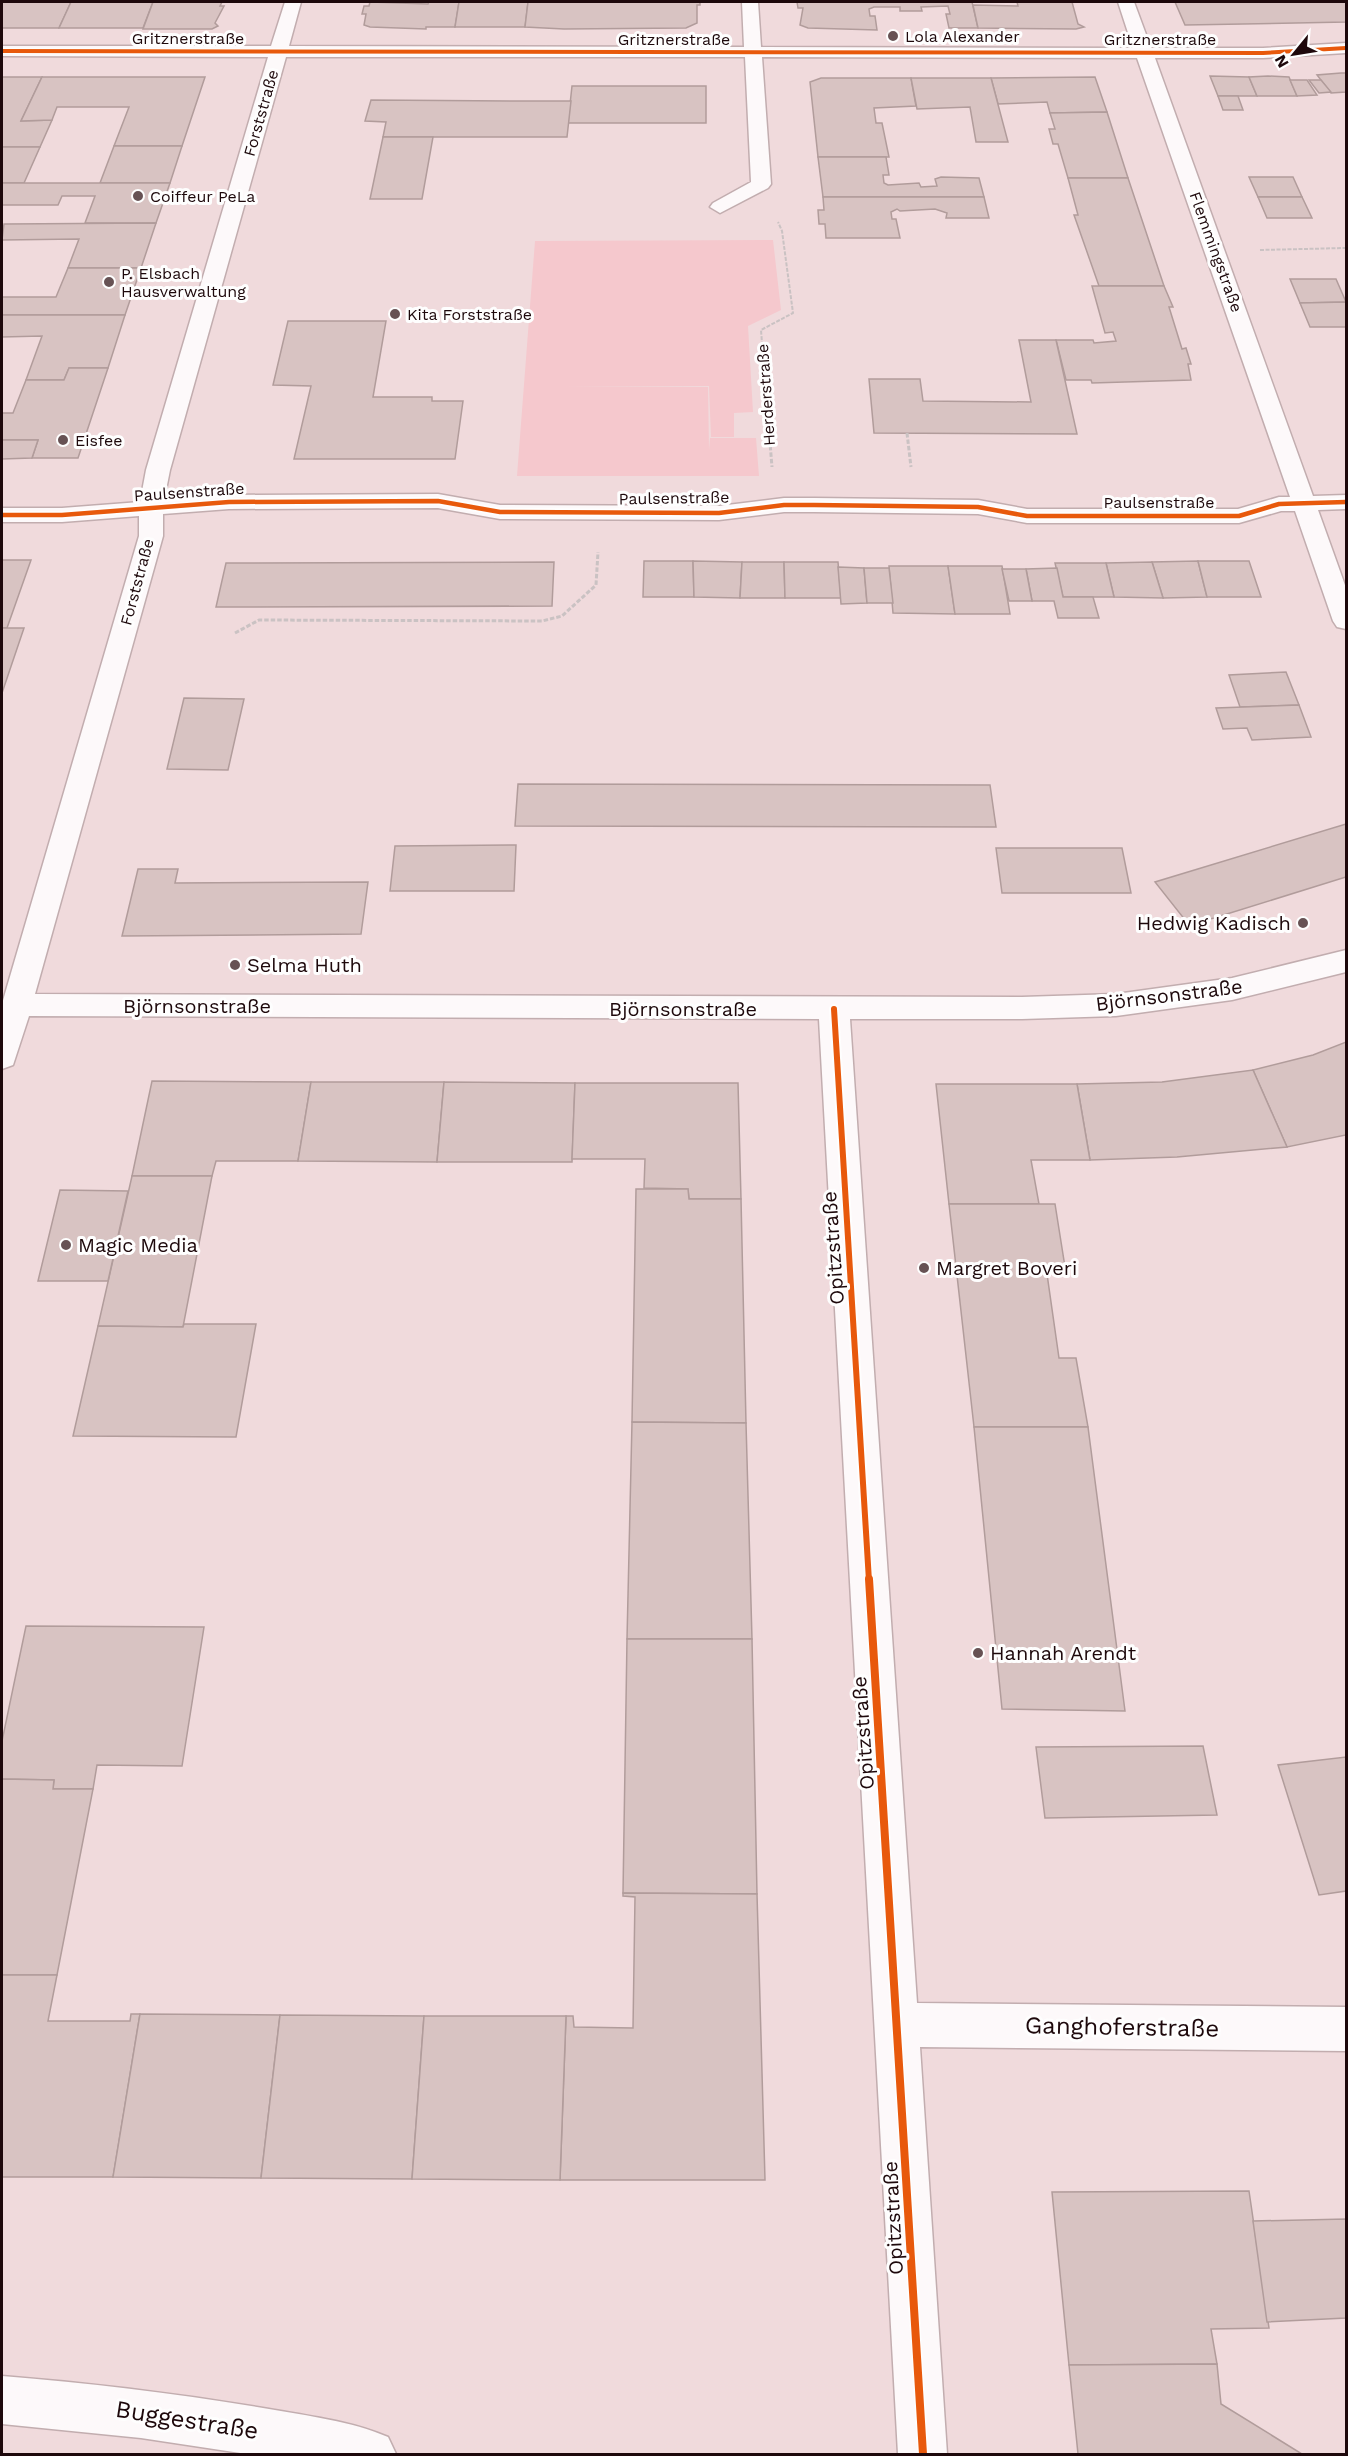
<svg xmlns="http://www.w3.org/2000/svg" width="1348" height="2456" font-family="'Work Sans',sans-serif">
<style>
.green{fill:#f5c8cd}
.building{fill:#d8c3c2;stroke:#b19c9b;stroke-width:1.5}
.lines{fill:none;stroke-linecap:round;stroke-linejoin:round}
.street-casing{stroke:#c2adaf;stroke-width:3}
.path-far1{stroke:#cac2c3;stroke-width:2;stroke-dasharray:4 1.5;stroke-linecap:butt}
.path{stroke:#cac2c3;stroke-width:3;stroke-dasharray:4.5 2;stroke-linecap:butt}
.street{fill:#fdf9fa;fill-rule:evenodd}
.cycleway-far3-casing{stroke:#fefefe;stroke-width:6}
.cycleway-far2-casing{stroke:#fefefe;stroke-width:8}
.cycleway-far1-casing{stroke:#fefefe;stroke-width:10}
.cycleway-casing{stroke:#fefefe;stroke-width:11}
.cycleway-far3{stroke:#e8590c;stroke-width:4}
.cycleway-far2{stroke:#e8590c;stroke-width:4.5}
.cycleway-far1{stroke:#e8590c;stroke-width:6}
.cycleway{stroke:#e8590c;stroke-width:8}
.poi-dot{fill:#675254;stroke:#fefefe;stroke-width:2}
.labels{text-anchor:middle;dominant-baseline:central;stroke-width:6;stroke-linejoin:round;paint-order:stroke}
.far-poi-label{font-size:16px;fill:#1d080b;stroke:#fefefe;text-anchor:start}
.far-street-label{font-size:16px;fill:#1d080b;stroke:#fefefe}
.poi-label{font-size:20px;fill:#1d080b;stroke:#fefefe;text-anchor:start}
.street-label{font-size:20px;fill:#1d080b;stroke:#fefefe}
.near-street-label{font-size:24px;fill:#1d080b;stroke:#fefefe}
</style>
<rect width="100%" height="100%" fill="#f0dadc"/>
<polygon class="green" points="773,240 781,310 748,326 753,412 734,413 734,437 711,437 709,386 563,387 708,387 709,450 710,438 756,438 759,476 517,476 535,241"/>
<g class="building">
<polygon points="2,2 71,2 59,28 2,28"/>
<polygon points="71,2 153,2 143,28 59,28"/>
<polygon points="153,2 222,2 220,6 224,6 215,23 218,26 212,29 143,29"/>
<polygon points="370,2 428,4 429,2 459,2 455,27 426,27 426,29 370,27 364,25 366,14 362,14 364,6 369,6"/>
<polygon points="459,2 528,2 525,27 455,27"/>
<polygon points="528,2 700,2 700,5 697,5 697,23 686,28 564,29 525,27"/>
<polygon points="797,2 972,2 978,28 949,28 946,14 950,14 948,6 921,7 922,11 900,11 900,7 874,7 869,9 870,16 875,16 877,30 808,28 800,25 803,8 798,8"/>
<polygon points="1017,2 1072,2 1078,24 1084,27 1076,29 978,28 973,5 1018,6"/>
<polygon points="1175,2 1346,2 1346,22 1185,25"/>
<polygon points="1341,73 1346,73 1346,92 1331,93 1317,75"/>
<polygon points="1210,76 1249,77 1257,96 1218,96"/>
<polygon points="1268,76 1289,77 1297,96 1257,96 1249,77"/>
<polygon points="2,77 42,77 21,121 52,120 40,147 2,147"/>
<polygon points="42,77 205,77 182,146 114,146 129,107 57,107 52,120 21,121"/>
<polygon points="1095,77 1107,112 1050,113 1047,102 998,104 991,78"/>
<polygon points="821,78 911,78 916,106 874,108 876,123 882,123 889,157 818,157 810,82"/>
<polygon points="911,78 991,78 1008,142 976,142 970,107 917,109"/>
<polygon points="1290,80 1307,80 1317,95 1297,96"/>
<polygon points="1309,80 1321,80 1331,92 1319,93"/>
<polygon points="572,86 706,86 706,123 568,123"/>
<polygon points="1218,96 1238,96 1243,110 1223,110"/>
<polygon points="371,100 512,101 571,101 567,137 383,137 386,122 365,121"/>
<polygon points="1107,112 1128,178 1068,178 1058,144 1053,144 1049,129 1055,129 1050,113"/>
<polygon points="383,137 433,137 422,199 370,199"/>
<polygon points="114,146 182,146 170,183 100,183"/>
<polygon points="2,147 40,147 24,183 2,183"/>
<polygon points="818,157 886,157 889,175 883,175 884,183 888,185 919,183 921,187 937,186 935,179 941,177 979,178 984,197 823,197"/>
<polygon points="1249,177 1293,177 1302,197 1258,197"/>
<polygon points="1068,178 1128,178 1164,286 1099,286 1074,215 1078,215"/>
<polygon points="2,183 170,183 156,223 85,223 95,196 62,196 58,205 2,205"/>
<polygon points="823,197 984,197 989,218 946,218 947,213 935,209 900,211 897,209 891,212 892,219 896,219 900,238 826,238 825,224 819,224 818,210 824,210"/>
<polygon points="1258,197 1302,197 1312,218 1267,218"/>
<polygon points="156,223 141,268 68,268 79,239 2,240 4,224"/>
<polygon points="68,268 141,268 125,315 2,315 2,297 56,297"/>
<polygon points="1290,279 1336,279 1346,302 1300,303"/>
<polygon points="1092,286 1164,286 1173,307 1169,307 1182,349 1186,348 1191,364 1188,364 1191,380 1092,383 1091,380 1066,380 1056,340 1093,340 1094,343 1116,341 1113,332 1105,333"/>
<polygon points="1346,302 1346,327 1310,327 1300,303"/>
<polygon points="2,315 125,315 108,368 69,368 64,380 26,380 42,336 2,337"/>
<polygon points="288,321 386,321 373,397 432,397 432,401 463,401 455,459 294,459 311,386 273,385"/>
<polygon points="1019,340 1056,340 1077,434 874,433 869,379 920,379 923,401 1031,402"/>
<polygon points="69,368 108,368 78,458 32,458 38,440 2,440 2,413 13,413 26,380 64,380"/>
<polygon points="2,440 38,440 32,458 2,459"/>
<polygon points="2,560 31,560 7,628 2,628"/>
<polygon points="644,561 693,561 694,597 643,597"/>
<polygon points="693,561 742,562 740,598 694,597"/>
<polygon points="1198,561 1207,597 1163,598 1152,562"/>
<polygon points="1198,561 1249,561 1261,597 1207,597"/>
<polygon points="554,562 552,606 216,607 226,563"/>
<polygon points="742,562 784,562 785,598 740,598"/>
<polygon points="784,562 838,562 841,598 785,598"/>
<polygon points="1152,562 1163,598 1114,597 1106,563"/>
<polygon points="1055,563 1106,563 1114,597 1063,597"/>
<polygon points="889,566 948,566 955,614 893,613"/>
<polygon points="948,566 1002,566 1010,614 955,614"/>
<polygon points="838,567 864,568 867,603 841,604"/>
<polygon points="864,568 889,568 893,603 867,603"/>
<polygon points="1057,568 1063,597 1093,597 1099,618 1058,618 1054,601 1032,601 1026,569"/>
<polygon points="1002,569 1026,569 1032,601 1009,601"/>
<polygon points="2,628 24,628 2,693"/>
<polygon points="1286,672 1299,705 1240,707 1229,675"/>
<polygon points="184,698 244,699 228,770 167,769"/>
<polygon points="1299,705 1311,737 1252,740 1247,728 1223,729 1216,708"/>
<polygon points="518,784 990,785 996,827 515,826"/>
<polygon points="1346,824 1346,877 1214,918 1189,925 1155,882"/>
<polygon points="516,845 514,891 390,891 395,846"/>
<polygon points="996,848 1122,848 1131,893 1002,893"/>
<polygon points="138,869 178,869 175,883 368,882 361,934 122,936"/>
<polygon points="1346,1042 1346,1135 1287,1147 1253,1070 1313,1055"/>
<polygon points="1253,1070 1287,1147 1177,1157 1090,1160 1077,1084 1162,1082"/>
<polygon points="152,1081 311,1082 298,1161 216,1161 212,1176 132,1176"/>
<polygon points="311,1082 444,1082 437,1162 298,1161"/>
<polygon points="444,1082 575,1083 572,1162 437,1162"/>
<polygon points="575,1083 738,1083 741,1199 689,1199 688,1189 644,1188 645,1159 572,1159"/>
<polygon points="936,1084 1077,1084 1090,1160 1031,1160 1039,1204 949,1204"/>
<polygon points="132,1176 212,1176 183,1327 98,1326"/>
<polygon points="636,1189 688,1189 689,1199 741,1199 746,1423 632,1422"/>
<polygon points="60,1190 128,1191 108,1281 38,1281"/>
<polygon points="949,1204 1055,1204 1065,1267 1046,1267 1059,1358 1076,1358 1088,1427 974,1427"/>
<polygon points="184,1324 256,1324 236,1437 73,1436 98,1326 183,1327"/>
<polygon points="632,1422 746,1423 752,1639 627,1639"/>
<polygon points="974,1427 1088,1427 1125,1711 1002,1709"/>
<polygon points="26,1626 204,1627 182,1766 97,1765 93,1789 53,1789 54,1780 2,1779 2,1741"/>
<polygon points="627,1639 752,1639 757,1894 623,1893"/>
<polygon points="1203,1746 1217,1815 1045,1818 1036,1747"/>
<polygon points="1346,1757 1346,1891 1319,1895 1278,1765"/>
<polygon points="2,1779 54,1780 53,1789 93,1789 57,1975 2,1975"/>
<polygon points="623,1893 757,1894 765,2180 560,2180 566,2016 573,2016 574,2027 633,2028 635,1897 623,1896"/>
<polygon points="2,1975 57,1975 48,2021 130,2021 131,2014 140,2014 113,2177 2,2177"/>
<polygon points="140,2014 280,2015 261,2178 113,2177"/>
<polygon points="280,2015 424,2016 412,2179 261,2178"/>
<polygon points="424,2016 566,2016 560,2180 412,2179"/>
<polygon points="1249,2191 1269,2328 1211,2329 1217,2364 1069,2365 1052,2192"/>
<polygon points="1346,2219 1346,2318 1267,2322 1253,2221"/>
<polygon points="1217,2364 1221,2404 1302,2454 1078,2454 1069,2365"/>
</g>
<g class="lines">
<g class="street-casing">
<g id="street">
<path d="M 285,2 L 301,2 L 289,46 L 744,47 L 742,2 L 758,2 L 761,47 L 1133,48 L 1118,2 L 1134,2 L 1151,48 L 1263,48 L 1346,43 L 1346,53 L 1263,58 L 1155,58 L 1313,496 L 1346,495 L 1346,509 L 1318,510 L 1346,588 L 1346,629 L 1337,627 L 1333,621 L 1295,511 L 1281,511 L 1239,523 L 1027,523 L 978,514 L 814,512 L 784,512 L 719,520 L 500,519 L 438,508 L 229,509 L 163,514 L 163,536 L 35,994 L 1022,997 L 1116,994 L 1232,978 L 1346,950 L 1346,972 L 1232,1000 L 1116,1016 L 1022,1019 L 850,1019 L 917,2003 L 1346,2007 L 1346,2051 L 920,2047 L 947,2454 L 898,2454 L 819,1019 L 29,1016 L 13,1065 L 2,1069 L 2,1004 L 139,536 L 139,516 L 62,522 L 2,522 L 2,508 L 62,508 L 140,502 L 146,470 L 268,57 L 2,56 L 2,46 L 271,46 ZM 286,57 L 745,57 L 751,182 L 713,203 L 710,207 L 720,213 L 768,188 L 771,184 L 762,57 L 1137,58 L 1290,497 L 1279,497 L 1238,509 L 1027,509 L 978,500 L 814,498 L 784,498 L 719,506 L 500,505 L 438,494 L 229,495 L 164,500 L 170,470 Z"/>
<path d="M 2,2376 C 92,2383 180,2394 269,2409 C 308,2416 351,2421 388,2437 L 396,2454 L 247,2454 L 141,2438 L 2,2424 Z"/>
</g>
</g>
<g class="path-far1">
<polyline points="1260,250 1346,248"/>
<polyline points="766,395 761,330 793,313 782,231 778,222"/>
</g>
<g class="path">
<polyline points="766,394 772,467"/>
<polyline points="907,433 911,467"/>
<polyline points="235,633 259,620 542,621 562,616 596,585 598,552"/>
</g>
<use href="#street" class="street"/>
<g class="cycleway-far3-casing">
<polyline id="cycleway-far3" points="2,51 1263,53 1346,48"/>
</g>
<g class="cycleway-far2-casing">
<polyline id="cycleway-far2" points="2,515 62,515 229,502 438,501 500,512 719,513 784,505 814,505 978,507 1027,516 1239,516 1279,504 1346,502"/>
</g>
<g class="cycleway-far1-casing">
<polyline id="cycleway-far1" points="834,1009 869,1581"/>
</g>
<g class="cycleway-casing">
<polyline id="cycleway" points="869,1579 923,2454"/>
</g>
<use href="#cycleway-far3" class="cycleway-far3"/>
<use href="#cycleway-far2" class="cycleway-far2"/>
<use href="#cycleway-far1" class="cycleway-far1"/>
<use href="#cycleway" class="cycleway"/>
</g>
<g class="poi-dot">
<circle cx="893" cy="36" r="6"/>
<circle cx="138" cy="196" r="6"/>
<circle cx="109" cy="282" r="6"/>
<circle cx="395" cy="314" r="6"/>
<circle cx="63" cy="440" r="6"/>
<circle cx="1303" cy="923" r="6"/>
<circle cx="235" cy="965" r="6"/>
<circle cx="66" cy="1245" r="6"/>
<circle cx="924" cy="1268" r="6"/>
<circle cx="978" cy="1653" r="6"/>
</g>
<g class="labels">
<g class="far-poi-label">
<text x="905" y="36">Lola Alexander</text>
<text x="150" y="196">Coiffeur PeLa</text>
<text x="121" y="273">P. Elsbach<tspan x="121" dy="18">Hausverwaltung</tspan></text>
<text x="407" y="314">Kita Forststraße</text>
<text x="75" y="440">Eisfee</text>
</g>
<g class="far-street-label">
<text x="188" y="38">Gritznerstraße</text>
<text x="674" y="39">Gritznerstraße</text>
<text x="1160" y="39">Gritznerstraße</text>
<text transform="translate(261 113) rotate(-74)">Forststraße</text>
<text transform="translate(1216 252) rotate(70)">Flemmingstraße</text>
<text transform="translate(766 395) rotate(-94)">Herderstraße</text>
<text transform="translate(189 492) rotate(-4)">Paulsenstraße</text>
<text transform="translate(674 498) rotate(-1)">Paulsenstraße</text>
<text x="1159" y="502">Paulsenstraße</text>
<text transform="translate(137 582) rotate(-75)">Forststraße</text>
</g>
<g class="poi-label">
<text x="1291" y="923" text-anchor="end">Hedwig Kadisch</text>
<text x="247" y="965">Selma Huth</text>
<text x="78" y="1245">Magic Media</text>
<text x="936" y="1268">Margret Boveri</text>
<text x="990" y="1653">Hannah Arendt</text>
</g>
<g class="street-label">
<text transform="translate(1169 995) rotate(-7)">Björnsonstraße</text>
<text x="197" y="1006">Björnsonstraße</text>
<text x="683" y="1009">Björnsonstraße</text>
<text transform="translate(833 1248) rotate(-94)">Opitzstraße</text>
<text transform="translate(863 1733) rotate(-94)">Opitzstraße</text>
<text transform="translate(893 2218) rotate(-93)">Opitzstraße</text>
</g>
<g class="near-street-label">
<text transform="translate(1122 2027) rotate(1)">Ganghoferstraße</text>
<text transform="translate(187 2420) rotate(9)">Buggestraße</text>
</g>
</g>
<rect width="1348" height="2456" fill="none" stroke="#1d080b" stroke-width="6"/>
<g transform="translate(1294 54) rotate(240)" stroke="#fefefe" stroke-width="4.5" paint-order="stroke">
<path d="M0-4.5L10 22L0 15L-10 22Z" fill="#1d080b"/>
<text y="-9" font-size="16" font-weight="bold" text-anchor="middle" fill="#1d080b">N</text>
</g>
</svg>
